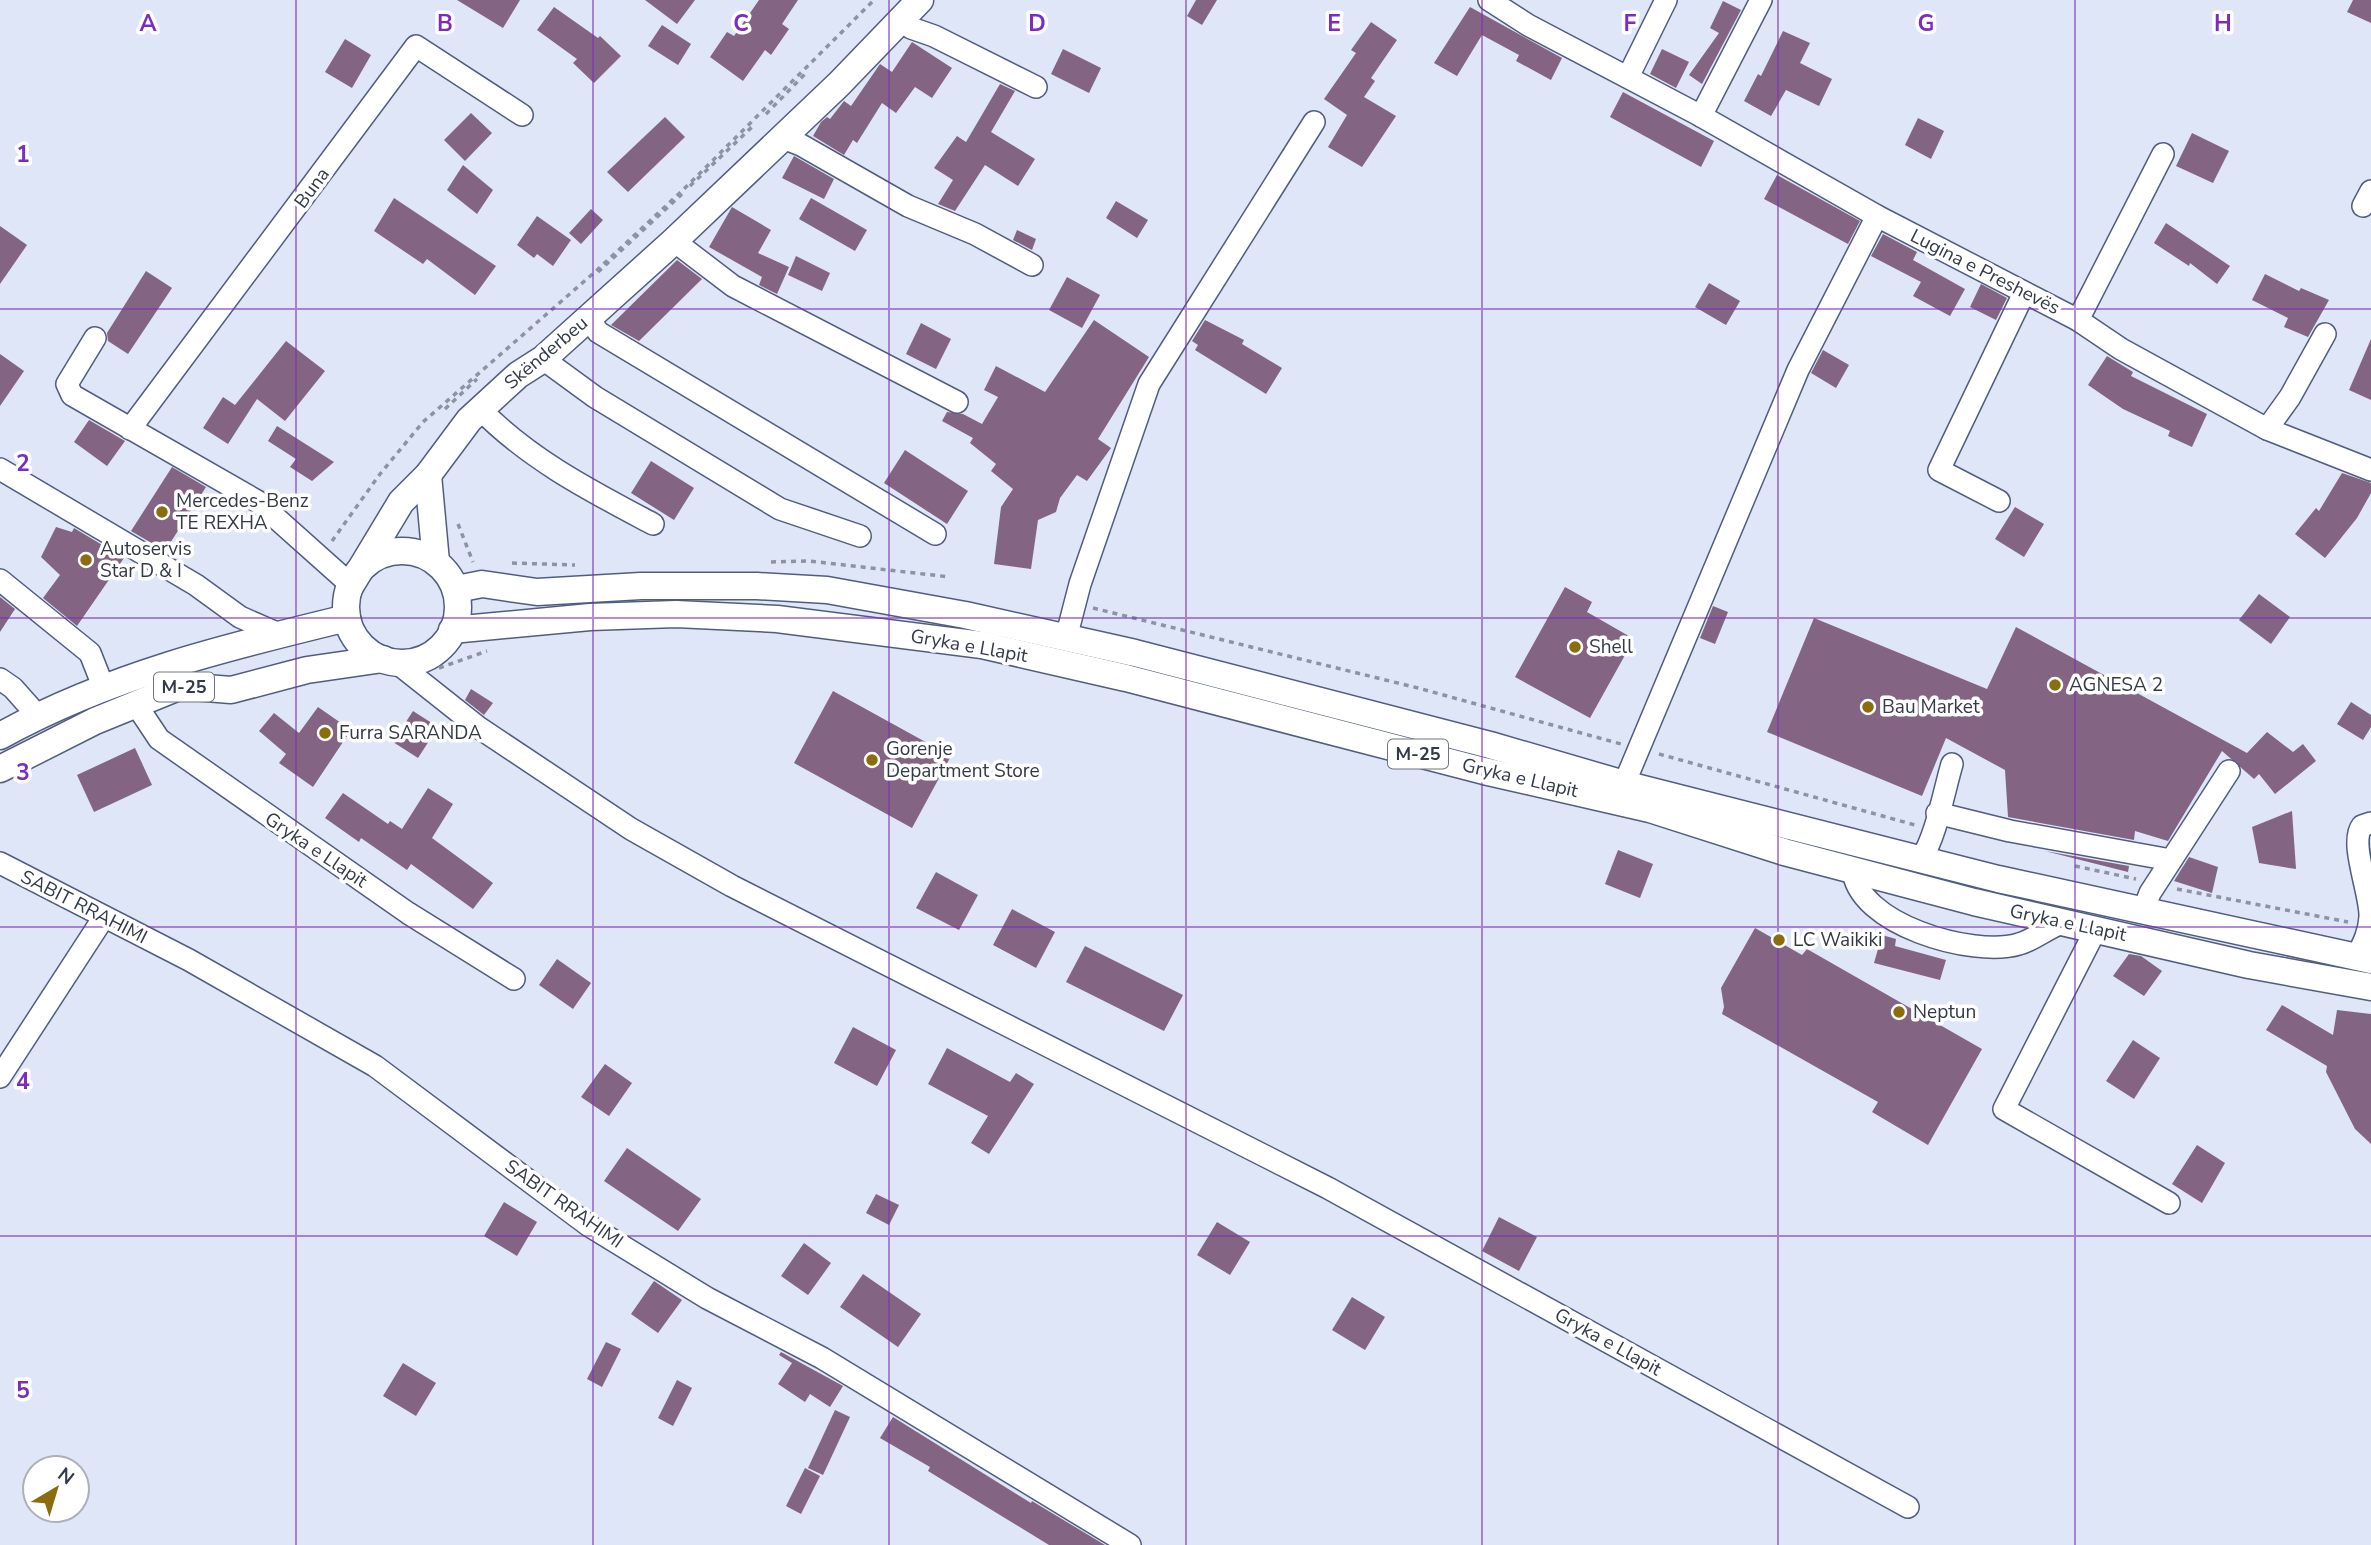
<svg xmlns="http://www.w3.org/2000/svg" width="2371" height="1545" font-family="'Nunito Sans',sans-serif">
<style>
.building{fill:#846483}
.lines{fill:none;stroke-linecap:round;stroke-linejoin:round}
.minor-casing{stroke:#505d81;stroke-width:24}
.major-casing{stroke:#505d81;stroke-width:29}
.path{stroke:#8c93a3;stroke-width:3.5;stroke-dasharray:5 5;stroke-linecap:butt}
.minor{stroke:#fff;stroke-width:21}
.major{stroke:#fff;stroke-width:26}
.grid{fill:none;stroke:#7b2cbf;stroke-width:2;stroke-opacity:0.55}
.poi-dot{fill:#8b6d0e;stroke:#fff;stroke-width:2.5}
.labels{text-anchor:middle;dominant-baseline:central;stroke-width:7;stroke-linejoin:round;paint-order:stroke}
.shield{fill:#fff;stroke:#707480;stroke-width:2}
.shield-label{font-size:18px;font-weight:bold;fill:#323949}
.street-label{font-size:19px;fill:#323949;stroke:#fff}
.poi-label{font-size:19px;fill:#323949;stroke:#fff;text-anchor:start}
.grid-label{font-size:23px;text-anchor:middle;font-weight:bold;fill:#7b2cbf;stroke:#fff;stroke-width:7;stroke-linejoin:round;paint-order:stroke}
</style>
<rect width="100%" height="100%" fill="#dfe6f7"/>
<g class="building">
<polygon points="457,0 520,0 503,28"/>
<polygon points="645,0 695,0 677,24"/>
<polygon points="759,0 798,0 782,24 789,29 771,55 765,50 743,81 710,57 727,32 734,36"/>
<polygon points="1196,0 1217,0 1202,25 1187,16"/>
<polygon points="2353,0 2371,0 2371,23 2347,12"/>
<polygon points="1723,1 1741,10 1702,84 1689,75 1719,33 1710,28"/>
<polygon points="554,7 598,38 600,36 621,56 594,83 573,63 577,59 537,30"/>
<polygon points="1470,7 1562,58 1551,80 1516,61 1519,55 1482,35 1457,76 1434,63"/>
<polygon points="1371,22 1397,40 1371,78 1375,81 1364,97 1396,116 1362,167 1328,147 1347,115 1324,99 1356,53 1351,50"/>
<polygon points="662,25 691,44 678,65 648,46"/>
<polygon points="1783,31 1810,43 1800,63 1832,79 1819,106 1786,90 1771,116 1744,101 1758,74 1761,76"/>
<polygon points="345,39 371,55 352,88 325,72"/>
<polygon points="912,42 952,68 932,98 915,87 896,113 882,103 857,143 853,140 844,155 813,136 821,122 827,117 830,119 844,101 851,106 880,64 892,72"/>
<polygon points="1063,49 1101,68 1089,93 1051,74"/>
<polygon points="1662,49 1689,62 1676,88 1650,74"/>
<polygon points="1000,84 1015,91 991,132 1035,159 1018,186 985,165 955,211 938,204 953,180 934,168 957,136 966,142"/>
<polygon points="1623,92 1714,141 1701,167 1610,117"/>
<polygon points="471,113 492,133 465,161 444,140"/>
<polygon points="665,117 685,137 628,192 607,172"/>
<polygon points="1918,118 1944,131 1931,159 1905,145"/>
<polygon points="2192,133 2229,151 2213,183 2176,166"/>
<polygon points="794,156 834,179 824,199 782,178"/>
<polygon points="463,165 493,190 477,214 447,190"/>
<polygon points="1777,175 1860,221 1848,244 1764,199"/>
<polygon points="394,198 496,266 475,295 427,259 423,264 374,231"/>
<polygon points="811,198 867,230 855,251 799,219"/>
<polygon points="1116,201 1148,220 1137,238 1106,218"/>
<polygon points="732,207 771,230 758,253 789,267 777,294 759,285 762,277 709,247"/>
<polygon points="591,209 603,220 581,244 569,233"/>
<polygon points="537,216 571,240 553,266 537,254 534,258 517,245"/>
<polygon points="2166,223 2230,266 2217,284 2190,263 2189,266 2154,243"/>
<polygon points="0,226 27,245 0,284"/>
<polygon points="1017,230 1036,239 1032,250 1013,240"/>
<polygon points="1883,234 1917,252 1913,260 1965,289 1950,316 1913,296 1921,282 1871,256"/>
<polygon points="796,256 830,273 822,291 788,275"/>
<polygon points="677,260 702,279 639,341 611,325"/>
<polygon points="146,271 172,288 128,354 108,341 107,333"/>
<polygon points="2265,274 2299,291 2301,288 2329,300 2308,337 2284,327 2288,318 2252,300"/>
<polygon points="1067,277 1100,295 1082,328 1049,310"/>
<polygon points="1709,283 1740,301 1726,325 1695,307"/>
<polygon points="1981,284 2007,298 1996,320 1970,307"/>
<polygon points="1094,320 1149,357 1098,439 1111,448 1087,481 1077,475 1060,498 1056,512 1038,520 1031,569 994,564 1001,507 1013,489 991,471 996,464 970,443 973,438 942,421 947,412 963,414 982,424 998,397 984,390 996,366 1045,392"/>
<polygon points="1205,320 1244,340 1242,344 1282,368 1266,394 1195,350 1198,345 1192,341"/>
<polygon points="921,323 951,339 936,369 906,354"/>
<polygon points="2371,339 2371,400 2349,390"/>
<polygon points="286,341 325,371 285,421 257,399 228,444 203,428 223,397 235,405"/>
<polygon points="1823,350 1849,365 1836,388 1811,373"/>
<polygon points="0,354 24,371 0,406"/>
<polygon points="2107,356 2133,372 2131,376 2207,414 2192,447 2168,436 2170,431 2123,409 2088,385"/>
<polygon points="89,420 125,441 107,466 74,442"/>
<polygon points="277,426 334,462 312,481 290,467 296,459 268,441"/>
<polygon points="905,450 968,491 947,524 884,483"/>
<polygon points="651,461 694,488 674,520 631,493"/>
<polygon points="172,467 206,487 165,551 131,531"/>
<polygon points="2342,473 2371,483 2371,493 2357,518 2325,558 2295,534 2316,508 2319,511"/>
<polygon points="2015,507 2044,524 2024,557 1995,539"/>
<polygon points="56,527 72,532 74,528 124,558 77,626 43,598 60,575 41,557"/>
<polygon points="1565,587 1592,602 1587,612 1634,639 1590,718 1515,677"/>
<polygon points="2259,594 2290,617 2271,644 2239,620"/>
<polygon points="0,597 15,609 0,632"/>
<polygon points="1713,606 1728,612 1715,644 1700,638"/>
<polygon points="1814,618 1987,689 2016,627 2247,753 2267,732 2293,752 2303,744 2316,761 2275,794 2259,774 2254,779 2222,751 2168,841 2135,831 2134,840 2008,817 2005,770 1946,738 1922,796 1767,732"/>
<polygon points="471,689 493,703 484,715 465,700"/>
<polygon points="833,691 951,756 912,828 794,763"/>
<polygon points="2351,702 2371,715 2371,727 2363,740 2337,724"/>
<polygon points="318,707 351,730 313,787 279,763 286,754 259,731 274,713 299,733"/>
<polygon points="413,711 438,727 418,758 393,742"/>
<polygon points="135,748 152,785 94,812 77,775"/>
<polygon points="428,788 453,804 432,838 493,883 473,909 411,864 407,870 361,838 359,842 325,818 343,793 388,824 390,821 402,829"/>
<polygon points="2292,811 2296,869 2259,863 2252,827"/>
<polygon points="1618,850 1653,864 1640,898 1605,884"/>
<polygon points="2045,851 2129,866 2128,872"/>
<polygon points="2189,857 2218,867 2212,893 2174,881"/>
<polygon points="936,872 978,895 959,930 916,908"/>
<polygon points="1012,909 1055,932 1036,968 993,945"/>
<polygon points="1755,928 1802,955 1807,949 1982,1049 1928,1145 1872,1112 1878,1102 1722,1014 1724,1007 1721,988"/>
<polygon points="1882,935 1896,939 1895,946 1946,960 1940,980 1874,963"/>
<polygon points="1085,946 1183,995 1164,1031 1066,982"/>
<polygon points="2129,954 2141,956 2162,971 2144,996 2113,976"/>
<polygon points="557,959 591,983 573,1009 539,985"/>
<polygon points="2282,1005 2333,1035 2337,1010 2371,1014 2371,1144 2355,1129 2326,1072 2327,1066 2266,1030"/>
<polygon points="853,1027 896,1050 877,1086 834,1063"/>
<polygon points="2133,1040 2160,1058 2134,1099 2106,1081"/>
<polygon points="947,1048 1010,1082 1016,1073 1034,1084 989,1154 971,1143 988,1116 928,1084"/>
<polygon points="605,1064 632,1083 609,1116 581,1097"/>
<polygon points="2197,1145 2225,1163 2202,1203 2172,1184"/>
<polygon points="627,1148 701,1199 678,1231 604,1181"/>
<polygon points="876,1194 899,1205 889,1225 866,1213"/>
<polygon points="504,1202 537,1222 517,1256 484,1236"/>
<polygon points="1499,1217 1537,1237 1519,1271 1482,1251"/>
<polygon points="1217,1222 1250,1242 1230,1275 1197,1255"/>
<polygon points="804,1243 831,1263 808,1295 781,1276"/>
<polygon points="863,1274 921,1314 898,1347 840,1307"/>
<polygon points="654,1281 682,1300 658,1333 631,1314"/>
<polygon points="1352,1297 1385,1317 1365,1350 1332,1330"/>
<polygon points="606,1342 621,1349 602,1387 587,1379"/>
<polygon points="781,1352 843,1386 830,1407 810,1394 805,1402 778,1384 792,1363 779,1355"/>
<polygon points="403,1363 436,1383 416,1416 383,1396"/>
<polygon points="677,1380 692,1388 673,1426 658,1418"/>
<polygon points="835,1410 850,1417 823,1475 808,1468"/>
<polygon points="893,1417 1031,1503 1032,1501 1105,1545 1049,1545 928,1471 930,1467 880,1438"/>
<polygon points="805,1468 820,1476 801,1514 786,1506"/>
</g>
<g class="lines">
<g class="minor-casing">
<g id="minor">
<polyline points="1489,0 1528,25 1701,116 1877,216 2078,320 2121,349 2267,429 2371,470"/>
<polyline points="902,18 911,28 934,36 1036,87"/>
<polyline points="1628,77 1666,0"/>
<polyline points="1701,116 1761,0"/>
<polyline points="783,138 801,145 908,206 975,234 1032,265"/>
<polyline points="2363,206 2371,191"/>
<polyline points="674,241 733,286 957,402"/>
<polyline points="589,318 598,332 935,534"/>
<polyline points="2078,320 2163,154"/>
<polyline points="95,338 67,384 72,395 257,501 351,585"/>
<polyline points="543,359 595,397 780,509 860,536"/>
<path d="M 480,409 C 530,460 591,491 653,524"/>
<polyline points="130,429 416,46 522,115"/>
<polyline points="2267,429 2290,397 2325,334"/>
<polyline points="0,469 196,585 240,617 279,634"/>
<polyline points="1999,501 1939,470 2024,293"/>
<polyline points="0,580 90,653 103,686"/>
<polyline points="1066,638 1080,584 1149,384 1314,122"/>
<polyline points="396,662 478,727 631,829 732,886 1328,1188 1908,1507"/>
<polyline points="0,679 13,688 37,715"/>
<polyline points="135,703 159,739 408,913 514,979"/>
<polyline points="1624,784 1798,370 1877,216"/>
<polyline points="1937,813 2010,831 2171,860"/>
<path d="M 1921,859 C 1936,837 1944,791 1952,764"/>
<polyline points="0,863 189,960 375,1066 588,1225 707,1298 822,1358 1130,1545"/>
<path d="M 1853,869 C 1856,924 1973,958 2019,944 C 2034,940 2047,928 2062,923"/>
<polyline points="2143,911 2150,893 2229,771"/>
<polyline points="2101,930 2092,937 2004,1109 2169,1203"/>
<path d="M 2356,958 C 2363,944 2369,933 2370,917 C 2371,894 2349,843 2362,826 L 2371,823"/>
<polyline points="0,1077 104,917"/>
</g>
</g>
<g class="major-casing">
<g id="major">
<polyline points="428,475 436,562"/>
<circle cx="402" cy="607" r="56"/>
<polyline points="351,585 401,502 428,475 469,420 518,375 543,359 674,241 839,84 920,0"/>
<polyline points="457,589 482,584 537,592 641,586 757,586 827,590 965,615 1135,653 1490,745 1624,784 1998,879 2371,960"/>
<polyline points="452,630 590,617 676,614 777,619 982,645 1126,678 1484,771 1650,809 1784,852 1974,902 2249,965 2371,987"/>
<path d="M 0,736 C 108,676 227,647 347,618"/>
<polyline points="0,769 95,721 181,686 231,690 307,670 383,659"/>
</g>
</g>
<g class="path">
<polyline points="766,114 805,74"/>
<polyline points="690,186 753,126"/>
<polyline points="598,272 682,194"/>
<polyline points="445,409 477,379"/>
<polyline points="458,524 473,562"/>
<polyline points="332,541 380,474 423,422 596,271 684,189 874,0"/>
<polyline points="771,562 809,561 950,577"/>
<polyline points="512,563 575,565"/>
<polyline points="1093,608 1418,688 1621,744"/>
<polyline points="439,668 487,651"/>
<polyline points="1659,754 1915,825"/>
<polyline points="2075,866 2136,879"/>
<polyline points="2177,889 2348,922"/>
</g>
<use href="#minor" class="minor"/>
<use href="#major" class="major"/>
</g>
<path class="grid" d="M 296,0 L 296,1545M 593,0 L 593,1545M 889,0 L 889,1545M 1186,0 L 1186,1545M 1482,0 L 1482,1545M 1778,0 L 1778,1545M 2075,0 L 2075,1545M 0,309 L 2371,309M 0,618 L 2371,618M 0,927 L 2371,927M 0,1236 L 2371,1236"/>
<g class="poi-dot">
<circle cx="162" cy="512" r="7"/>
<circle cx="86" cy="560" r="7"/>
<circle cx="1575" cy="647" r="7"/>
<circle cx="2055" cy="685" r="7"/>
<circle cx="1868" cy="707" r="7"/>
<circle cx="325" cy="733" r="7"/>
<circle cx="872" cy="760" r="7"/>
<circle cx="1779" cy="940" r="7"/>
<circle cx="1899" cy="1012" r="7"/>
</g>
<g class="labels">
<g class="shield">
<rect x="154" y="672.5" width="60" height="29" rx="5"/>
<rect x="1388" y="739.5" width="60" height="29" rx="5"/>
</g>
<g class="shield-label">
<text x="184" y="687">M-25</text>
<text x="1418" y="754">M-25</text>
</g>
<g class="street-label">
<text transform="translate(312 188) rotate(-54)">Buna</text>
<text transform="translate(1985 272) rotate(27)">Lugina e Preshevës</text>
<text transform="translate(546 353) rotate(-40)">Skënderbeu</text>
<text transform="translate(969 646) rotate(10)">Gryka e Llapit</text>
<text transform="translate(1520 778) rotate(13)">Gryka e Llapit</text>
<text transform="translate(316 850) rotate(34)">Gryka e Llapit</text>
<text transform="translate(84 907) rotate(27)">SABIT RRAHIMI</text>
<text transform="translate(2068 923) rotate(12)">Gryka e Llapit</text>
<text transform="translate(564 1204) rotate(35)">SABIT RRAHIMI</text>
<text transform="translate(1608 1342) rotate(29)">Gryka e Llapit</text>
</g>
<g class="poi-label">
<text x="176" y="501">Mercedes-Benz<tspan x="176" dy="22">TE REXHA</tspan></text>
<text x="100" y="549">Autoservis<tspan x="100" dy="22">Star D &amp; I</tspan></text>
<text x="1589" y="647">Shell</text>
<text x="2069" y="685">AGNESA 2</text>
<text x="1882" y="707">Bau Market</text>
<text x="339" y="733">Furra SARANDA</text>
<text x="886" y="749">Gorenje<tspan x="886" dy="22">Department Store</tspan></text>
<text x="1793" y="940">LC Waikiki</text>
<text x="1913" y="1012">Neptun</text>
</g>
</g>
<g class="grid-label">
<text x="148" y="31">A</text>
<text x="445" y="31">B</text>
<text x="741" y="31">C</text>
<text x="1037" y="31">D</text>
<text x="1334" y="31">E</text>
<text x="1630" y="31">F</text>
<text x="1926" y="31">G</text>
<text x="2223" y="31">H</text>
<text x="23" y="162">1</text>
<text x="23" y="471">2</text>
<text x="23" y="780">3</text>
<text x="23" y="1089">4</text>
<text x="23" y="1398">5</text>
</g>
<g transform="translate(56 1489) rotate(38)"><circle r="33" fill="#ffffff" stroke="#adb0b6" stroke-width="2"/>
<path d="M0-5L12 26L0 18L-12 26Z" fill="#8b6d0e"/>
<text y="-10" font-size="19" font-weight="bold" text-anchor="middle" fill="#323949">N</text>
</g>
</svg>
